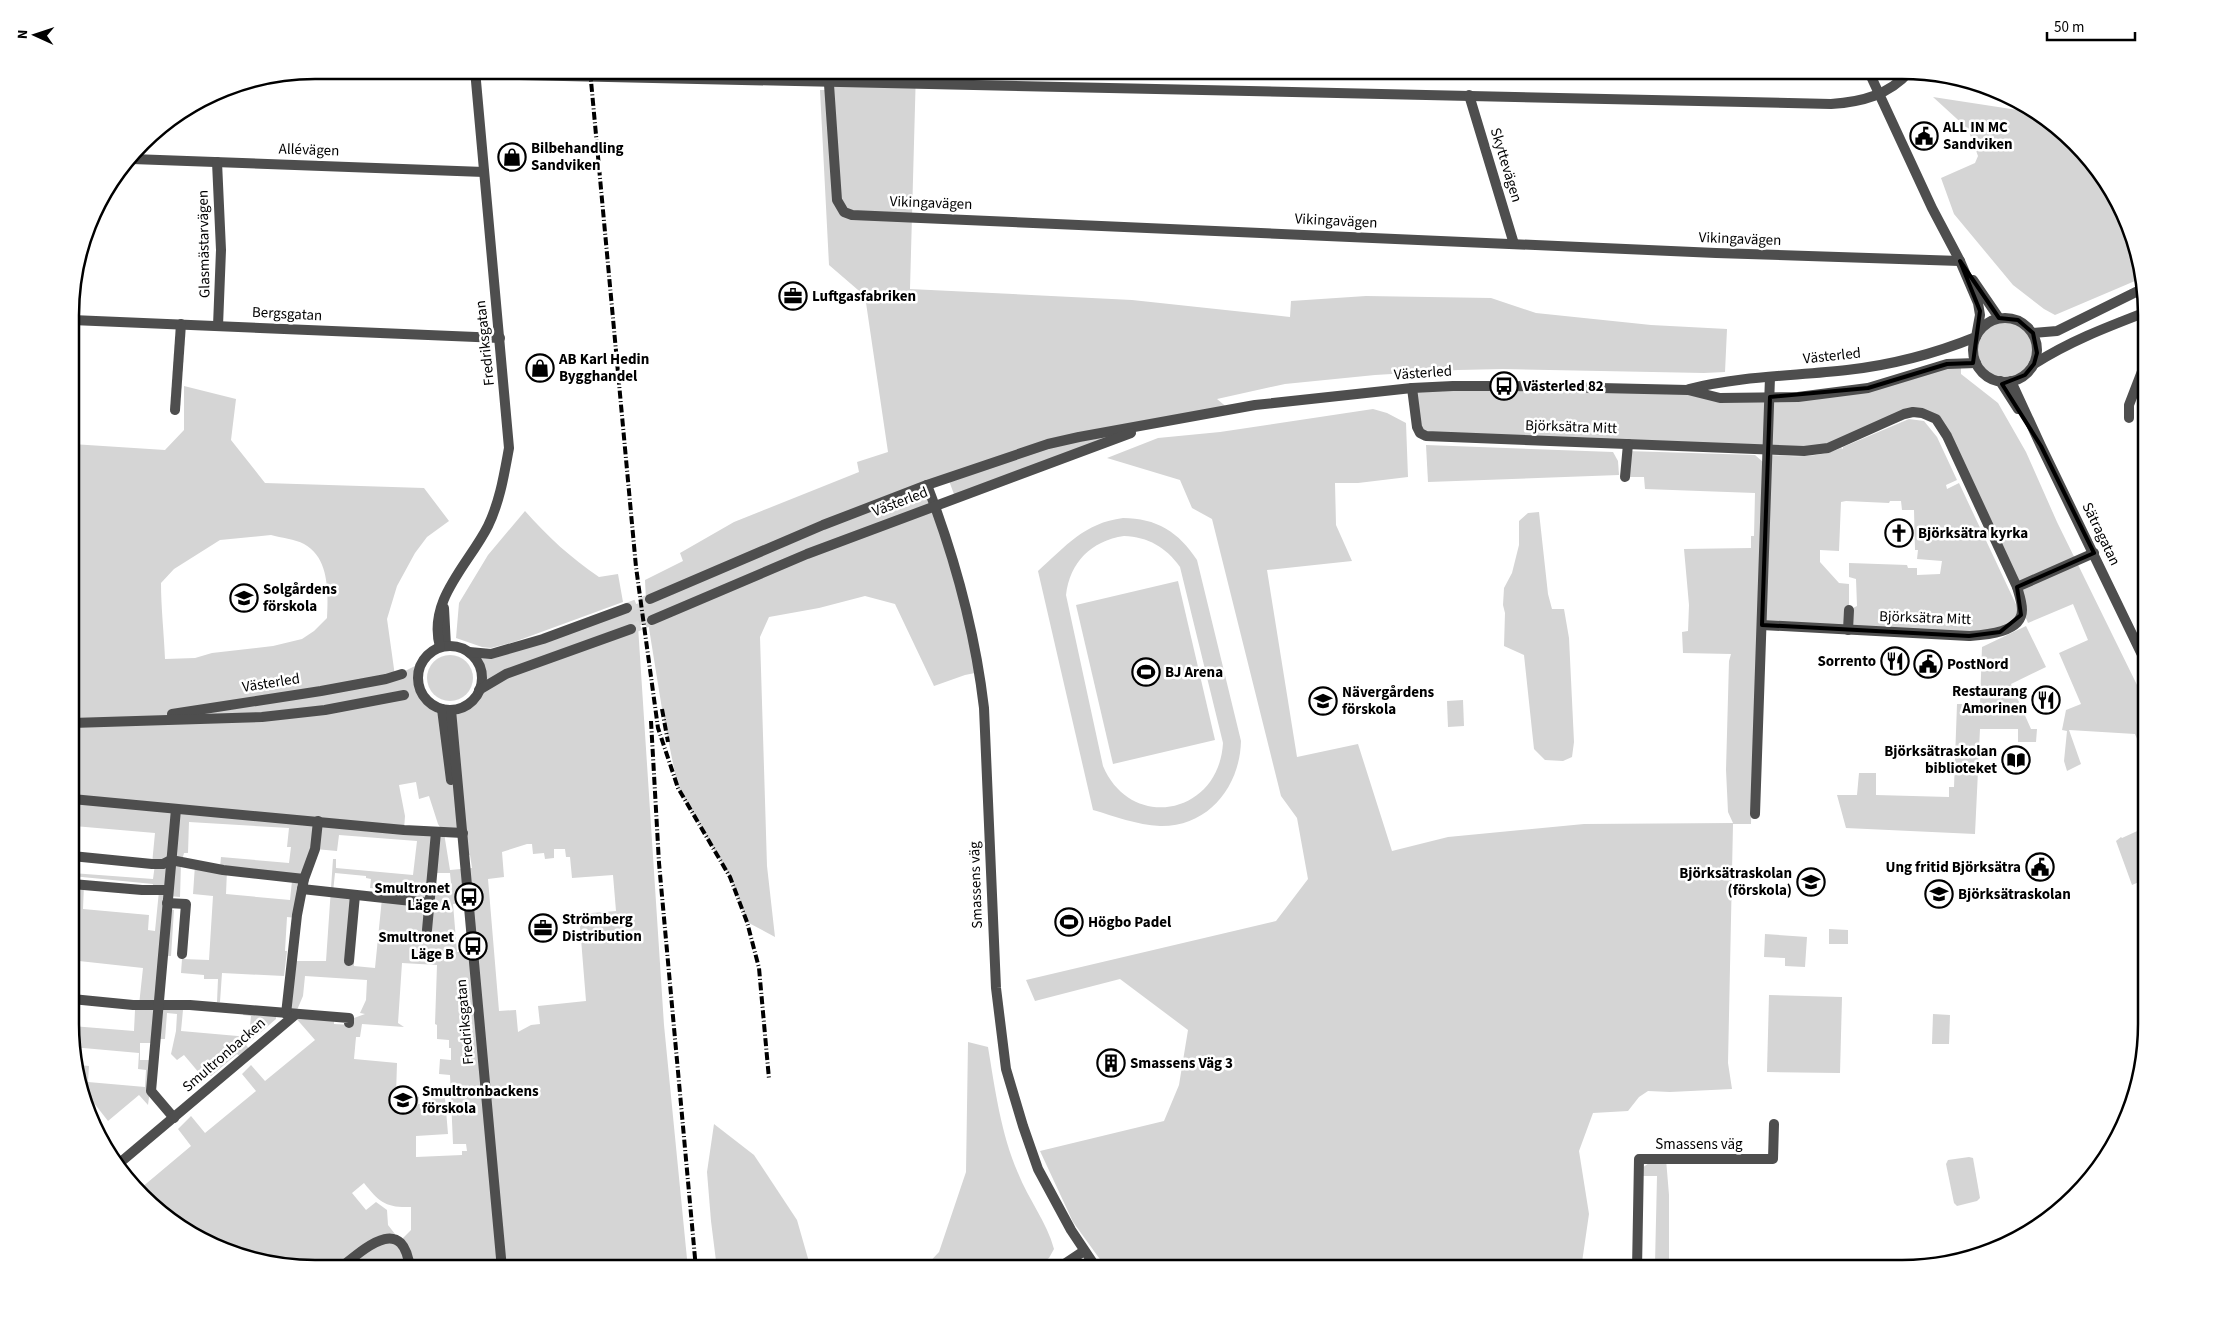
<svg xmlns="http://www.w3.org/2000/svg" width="2217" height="1339" font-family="'Source Sans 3',sans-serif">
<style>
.green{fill:#d5d5d5;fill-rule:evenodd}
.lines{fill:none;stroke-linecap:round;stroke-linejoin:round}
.tertiary-tunnel{stroke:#d9d9d9;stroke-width:10;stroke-dasharray:10 5;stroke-linecap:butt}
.minor{stroke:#4e4e4e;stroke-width:10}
.tertiary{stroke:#4e4e4e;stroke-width:10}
.rail{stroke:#000;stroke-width:4;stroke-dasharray:8 2.5 1 2.5;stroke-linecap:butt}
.marked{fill:none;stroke:#000;stroke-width:4;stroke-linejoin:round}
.labels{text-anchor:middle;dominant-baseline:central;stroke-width:5;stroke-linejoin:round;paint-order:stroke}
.poi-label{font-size:15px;font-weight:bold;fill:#000;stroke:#fff;text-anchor:start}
.street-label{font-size:15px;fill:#000;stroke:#fff}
.rim{fill:none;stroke:#000;stroke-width:2.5}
</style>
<rect width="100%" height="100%" fill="#fff"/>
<g class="green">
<path d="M 840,70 L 916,70 L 910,289 L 1132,300 L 1290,317 L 1291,301 L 1366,296 L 1491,298 L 1536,313 L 1651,325 L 1727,329 L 1725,372 L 1704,373 L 1503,369 L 1458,370 L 1375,375 L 1285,384 L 1217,399 L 1229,409 L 1163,422 L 1074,453 L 955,497 L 948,478 L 927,485 L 980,672 L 965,675 L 934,686 L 895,604 L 865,596 L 819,608 L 769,617 L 760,637 L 767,866 L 775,937 L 747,922 L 730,877 L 678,788 L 662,709 L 648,622 L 638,626 L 664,1025 L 688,1269 L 315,1269 L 251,1261 L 192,1236 L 142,1197 L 123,1174 L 127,1171 L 141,1188 L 191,1146 L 178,1129 L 191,1116 L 205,1133 L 256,1091 L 242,1074 L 251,1065 L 265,1081 L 315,1040 L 294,1016 L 286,1014 L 290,961 L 326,961 L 333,859 L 336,859 L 336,868 L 413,875 L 417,841 L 339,835 L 337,851 L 315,849 L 304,879 L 220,867 L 221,857 L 289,863 L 291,847 L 287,847 L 289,828 L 189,822 L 188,853 L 184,853 L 181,864 L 180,897 L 168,896 L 167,909 L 174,910 L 171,956 L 163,956 L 159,1005 L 190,1005 L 190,1010 L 183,1010 L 181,1031 L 249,1037 L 251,1016 L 243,1015 L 244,1010 L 276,1013 L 276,1019 L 246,1045 L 252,1052 L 243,1059 L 237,1054 L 211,1076 L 200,1074 L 184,1055 L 177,1060 L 171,1054 L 176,1031 L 177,1014 L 167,1013 L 165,1039 L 156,1039 L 155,1043 L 140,1043 L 140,1060 L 154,1060 L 148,1105 L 139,1095 L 108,1121 L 83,1089 L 80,1091 L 75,1068 L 79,1065 L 89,1066 L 88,1082 L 145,1087 L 146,1070 L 138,1069 L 139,1053 L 72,1047 L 72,1026 L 134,1031 L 135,1010 L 139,1005 L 143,968 L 79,961 L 76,1000 L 72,999 L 72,884 L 84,884 L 83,909 L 149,915 L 148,930 L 155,931 L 159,891 L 152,889 L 153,884 L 72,876 L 72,873 L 153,879 L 155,864 L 152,864 L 155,833 L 74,826 L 72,842 L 72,444 L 165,450 L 184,430 L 184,386 L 236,399 L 231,440 L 265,483 L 424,488 L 449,521 L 427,537 L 415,553 L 397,586 L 387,619 L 395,676 L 421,663 C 413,683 422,702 442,709 L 458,818 L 451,710 C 484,704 490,674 469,652 L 481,654 L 603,618 L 646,600 L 645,580 L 683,561 L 680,553 L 734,522 L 859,472 L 857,462 L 888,452 L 865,296 L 829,265 L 820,90 L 833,90 ZM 271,535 C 281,538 295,539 304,544 C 330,558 328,594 327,618 L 314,631 L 302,639 L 273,646 L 212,653 L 195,658 L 165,659 C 164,633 161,608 161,583 L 174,569 L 220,540 ZM 416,782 L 419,799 L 429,796 L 438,824 L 443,832 L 404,830 L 405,816 L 399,785 ZM 444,833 L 463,833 L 465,856 L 470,855 L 472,868 L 450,870 ZM 527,844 L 532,844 L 533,854 L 544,853 L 545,859 L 554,858 L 554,849 L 565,849 L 566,857 L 570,857 L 572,878 L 613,875 L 616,911 L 579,914 L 586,1001 L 538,1006 L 540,1024 L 531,1025 L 518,1032 L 516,1010 L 499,1011 L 488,879 L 504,877 L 502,852 ZM 335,873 L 366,876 L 366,878 L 371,879 L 370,888 L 402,891 L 403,882 L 407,882 L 406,900 L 382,898 L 375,968 L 354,966 L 354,962 L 349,961 L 355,895 L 333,892 ZM 436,873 L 450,873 L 452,893 L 431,893 ZM 469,902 L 474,951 L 457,952 L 453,904 ZM 402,963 L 437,965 L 435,1024 L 437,1025 L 437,1039 L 449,1040 L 449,1048 L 451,1048 L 451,1060 L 440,1059 L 439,1074 L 450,1075 L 453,1144 L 466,1144 L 467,1151 L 462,1151 L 462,1155 L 416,1157 L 416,1136 L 448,1134 L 445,1098 L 432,1097 L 431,1105 L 418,1104 L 419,1097 L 396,1095 L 397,1063 L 354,1059 L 356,1037 L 360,1037 L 362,1024 L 404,1027 L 398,1023 ZM 305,976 L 367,980 L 366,1000 L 360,1013 L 365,1014 L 354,1018 L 354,1025 L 334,1024 L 334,1017 L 297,1010 L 303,996 ZM 364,1183 C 379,1202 386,1208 411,1207 L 411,1230 L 399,1242 L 395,1240 L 395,1234 L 388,1225 L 387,1210 L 376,1202 L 366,1210 L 352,1193 Z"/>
<polygon points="1933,97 2038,113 2075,142 2106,179 2134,237 2142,278 2055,315 2044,309 2013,285 1954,214 1941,178 1975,163 1978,156 1968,129"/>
<circle cx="2005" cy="350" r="32"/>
<polygon points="1961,362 1961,374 1998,403 2026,452 2057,522 2138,687 2141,700 2137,720 2141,734 2146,744 2146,760 2135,734 2069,730 2081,764 2067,771 2064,761 2067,731 2062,730 2066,710 2081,704 2059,653 2088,640 2073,604 2028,623 1944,423 1922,413 1828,448 1423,435 1412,388 1688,390 1720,398 1859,390"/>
<polygon points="1373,409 1387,413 1406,423 1408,477 1358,483 1335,483 1336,525 1352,561 1267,570 1297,757 1358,744 1392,851 1448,837 1584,824 1733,823 1728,812 1726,770 1729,661 1731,654 1683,653 1682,632 1688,631 1689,605 1684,549 1751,548 1751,536 1754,536 1755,493 1645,489 1644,477 1625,477 1627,451 1755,455 1763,462 1751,824 1733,824 1728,1063 1732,1089 1670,1092 1648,1091 1639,1097 1628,1111 1593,1113 1579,1151 1589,1214 1581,1269 1107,1269 1073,1222 1040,1151 1164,1121 1179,1085 1188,1030 1120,979 1035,1001 1026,980 1276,921 1308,879 1297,818 1281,796 1212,519 1192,508 1180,480 1107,458 1158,438 1220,432"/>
<path d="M 1909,419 L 1924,421 L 1937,437 L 1957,480 L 1946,485 L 1947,489 L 1959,483 L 2021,615 L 1991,634 L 1762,625 L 1768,455 C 1796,456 1815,459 1841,448 L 1843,449 L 1843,447 ZM 1846,501 L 1889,503 L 1890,501 L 1901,501 L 1902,510 L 1914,510 L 1915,550 L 1918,550 L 1917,559 L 1942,561 L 1940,574 L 1917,575 L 1917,568 L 1908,568 L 1907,565 L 1849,563 L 1849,577 L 1856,579 L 1857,606 L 1849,610 L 1849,584 L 1839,583 L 1820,562 L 1820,550 L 1839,551 L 1841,502 Z"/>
<polygon points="1426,445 1613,452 1618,461 1619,475 1428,482"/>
<path d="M 525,511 C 548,537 571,558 599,577 L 618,574 L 623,602 L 514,642 L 491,648 L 482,647 L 456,638 L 459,603 L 488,555 Z"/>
<polygon points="1539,512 1548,594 1552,609 1564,609 1569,638 1574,742 1572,757 1563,761 1545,760 1534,749 1524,655 1504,646 1505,613 1503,605 1504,588 1512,573 1519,545 1519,521 1528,513"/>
<path d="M 1123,518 C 1156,518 1179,532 1197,560 L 1241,741 C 1240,786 1209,827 1160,826 C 1137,825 1114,816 1093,810 L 1038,571 C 1066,546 1084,523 1123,518 ZM 1124,536 C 1148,537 1166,547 1180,567 L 1223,743 C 1219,815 1131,832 1103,766 L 1066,595 C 1070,562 1091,541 1124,536 Z"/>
<polygon points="1178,581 1215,740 1113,764 1076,605"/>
<polygon points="2026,626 2046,667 2011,684 2031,729 2037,729 2036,742 2018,742 2018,729 1980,729 1975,834 1846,828 1837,795 1857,795 1859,773 1876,773 1876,795 1949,797 1949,787 1954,787 1957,704 1980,704 1982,647"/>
<circle cx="450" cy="678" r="23"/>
<polygon points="1463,700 1464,726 1448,727 1447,701"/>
<polygon points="2146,827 2146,879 2132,885 2116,841 2121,837 2122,838"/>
<polygon points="195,865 227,870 226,894 290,900 292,881 303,883 297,918 287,917 285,951 287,951 284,976 222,973 220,1002 217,1002 218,979 204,979 204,975 181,973 182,959 209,960 213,896 193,894"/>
<polygon points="1829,929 1848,930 1848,944 1829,944"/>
<polygon points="1765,934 1807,937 1805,967 1785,966 1785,958 1764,957"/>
<polygon points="1769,995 1842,997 1840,1073 1767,1072"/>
<polygon points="1933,1014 1950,1015 1949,1044 1932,1044"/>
<path d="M 968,1042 L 988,1047 C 995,1089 1001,1134 1018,1173 C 1028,1199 1047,1222 1054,1249 L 1049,1258 L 1032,1269 L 923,1269 L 939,1252 L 966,1172 Z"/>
<polygon points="714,1124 754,1155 797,1220 811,1269 717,1269 711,1221 707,1172"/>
<polygon points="1969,1157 1973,1158 1980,1198 1977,1201 1957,1206 1954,1203 1946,1164 1948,1160"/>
<polygon points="1655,1159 1666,1159 1669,1195 1669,1269 1637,1269 1637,1264 1655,1264 1657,1176 1639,1176 1639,1170"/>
</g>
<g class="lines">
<g class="tertiary-tunnel">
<polyline points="627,608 650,599"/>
<polyline points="631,629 652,620"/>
</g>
<g class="minor">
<polyline points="828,70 837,200 844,212 852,215 1716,253 1960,261"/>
<path d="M 476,74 L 1831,104 C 1862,102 1889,95 1910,71"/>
<polyline points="1469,95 1514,244"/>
<polyline points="132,159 484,172"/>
<polyline points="217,162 221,250 218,326"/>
<polyline points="72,320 500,338"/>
<path d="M 1412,388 L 1417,427 L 1420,433 L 1426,436 L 1804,451 L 1828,448 L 1904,414 L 1913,412 L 1922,413 L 1936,419 L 1947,436 L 2017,587 C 2019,594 2022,602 2022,610 C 2022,633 1984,635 1969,636 L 1762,625"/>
<polyline points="175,410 181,324"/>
<polyline points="2129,418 2129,405 2146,361"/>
<polyline points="1625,477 1628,444"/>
<polyline points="2017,587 2094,553"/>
<polyline points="1848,630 1849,610"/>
<polyline points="72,799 404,830 463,833"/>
<polyline points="1755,814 1770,377"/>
<polyline points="72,856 152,864 163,864 171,860 223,870 304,879"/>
<polyline points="72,884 142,890 168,890"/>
<polyline points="302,889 430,903"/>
<polyline points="167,903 186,904 182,954"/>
<polyline points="427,930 436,832"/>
<polyline points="349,961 355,895"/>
<polyline points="72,999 133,1005 190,1005 349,1018 349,1023"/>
<polyline points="286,1014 297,915 304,879 315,849 318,821"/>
<polyline points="174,1118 151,1091 176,809"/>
<polyline points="103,1144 105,1140"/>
<polyline points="116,1166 295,1015"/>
<path d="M 339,1269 C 363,1250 403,1211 410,1269"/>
<polyline points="1057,1269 1084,1251"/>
<polyline points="1637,1269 1639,1159 1773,1159 1774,1124"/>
</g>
<g class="tertiary">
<polyline points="1973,280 1999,318"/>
<circle cx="2005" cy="350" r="32"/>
<polyline points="2033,333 2057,331 2144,288"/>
<path d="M 2034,364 C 2070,341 2107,327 2146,312"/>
<polyline points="2000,381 2018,409"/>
<polyline points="2011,381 2041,446 2146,663"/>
<path d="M 1689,389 C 1740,376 1794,376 1847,370 C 1892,365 1934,354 1976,337 L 1980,315 L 1978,303 L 1960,261 L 1932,208 L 1868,70"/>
<path d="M 927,485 C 955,558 975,631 984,708 L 996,988 L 1006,1069 L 1023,1126 L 1038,1169 L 1071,1230 L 1097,1269"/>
<polyline points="650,599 823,525 927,485 1048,444 1079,437 1255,405 1412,388 1453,386 1512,386 1688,390 1720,398 1798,397 1868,388 1947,364 1976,363"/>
<polyline points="444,608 446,646"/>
<polyline points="652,620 807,554 1131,433"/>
<circle cx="450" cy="678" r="32"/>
<path d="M 440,647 C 427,600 469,564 488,526 C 500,501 504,475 509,448 L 475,70"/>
<polyline points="469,652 491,654 543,639 627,608"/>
<polyline points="479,690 506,674 631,629"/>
<polyline points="442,709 451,780"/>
<polyline points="451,710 502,1269"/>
<polyline points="172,714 321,691 386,679 402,674"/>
<polyline points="72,723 262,717 325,710 404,695"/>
</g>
<g class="rail">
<polyline points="590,70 636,567 658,728 678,788 730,877 747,922 759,968 769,1079"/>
<polyline points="662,709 668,742"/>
<polyline points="651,721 659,863 696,1269"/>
</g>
</g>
<path class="marked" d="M 1960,261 L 1999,318 L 2018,320 L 2033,333 L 2037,353 L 2034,364 L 2025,375 L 2002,384 L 2041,446 L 2094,553 L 2017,587 L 2021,615 L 2000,632 L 1969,636 L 1762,625 L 1770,397 L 1868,388 L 1947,364 L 1973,363 L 1980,311 Z"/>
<defs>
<g id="civic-ring" transform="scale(1.4375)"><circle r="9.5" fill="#fff" stroke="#000" stroke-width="1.5"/><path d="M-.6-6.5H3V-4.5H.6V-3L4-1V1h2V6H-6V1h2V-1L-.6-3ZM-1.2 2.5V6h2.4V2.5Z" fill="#000"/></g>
<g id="shop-ring" transform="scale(1.4375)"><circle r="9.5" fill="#fff" stroke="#000" stroke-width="1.5"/><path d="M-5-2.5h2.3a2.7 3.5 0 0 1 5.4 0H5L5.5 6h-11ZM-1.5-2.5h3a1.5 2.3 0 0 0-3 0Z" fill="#000"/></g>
<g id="office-ring" transform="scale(1.4375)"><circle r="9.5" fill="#fff" stroke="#000" stroke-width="1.5"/><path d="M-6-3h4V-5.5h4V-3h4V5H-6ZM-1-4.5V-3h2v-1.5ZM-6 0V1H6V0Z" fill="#000"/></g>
<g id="bus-ring" transform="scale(1.4375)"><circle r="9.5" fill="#fff" stroke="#000" stroke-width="1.5"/><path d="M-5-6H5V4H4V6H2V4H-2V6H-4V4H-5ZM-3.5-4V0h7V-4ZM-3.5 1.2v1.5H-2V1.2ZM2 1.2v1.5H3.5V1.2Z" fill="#000"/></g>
<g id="church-ring" transform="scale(1.4375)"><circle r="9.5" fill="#fff" stroke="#000" stroke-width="1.5"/><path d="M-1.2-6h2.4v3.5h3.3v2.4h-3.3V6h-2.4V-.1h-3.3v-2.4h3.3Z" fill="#000"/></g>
<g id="school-ring" transform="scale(1.4375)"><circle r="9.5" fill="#fff" stroke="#000" stroke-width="1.5"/><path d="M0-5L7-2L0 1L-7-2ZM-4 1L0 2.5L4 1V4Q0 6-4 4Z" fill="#000"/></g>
<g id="restaurant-ring" transform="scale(1.4375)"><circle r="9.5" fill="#fff" stroke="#000" stroke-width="1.5"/><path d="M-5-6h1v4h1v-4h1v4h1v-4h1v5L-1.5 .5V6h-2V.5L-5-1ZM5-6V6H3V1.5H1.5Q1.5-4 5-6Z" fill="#000"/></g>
<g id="stadium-ring" transform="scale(1.4375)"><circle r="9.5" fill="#fff" stroke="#000" stroke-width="1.5"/><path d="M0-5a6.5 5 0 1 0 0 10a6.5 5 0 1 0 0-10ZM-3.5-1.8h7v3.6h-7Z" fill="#000"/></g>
<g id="library-ring" transform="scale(1.4375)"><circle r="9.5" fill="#fff" stroke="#000" stroke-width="1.5"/><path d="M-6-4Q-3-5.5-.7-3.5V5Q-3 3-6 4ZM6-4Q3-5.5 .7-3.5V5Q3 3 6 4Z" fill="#000"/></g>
<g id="building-ring" transform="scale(1.4375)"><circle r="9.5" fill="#fff" stroke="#000" stroke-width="1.5"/><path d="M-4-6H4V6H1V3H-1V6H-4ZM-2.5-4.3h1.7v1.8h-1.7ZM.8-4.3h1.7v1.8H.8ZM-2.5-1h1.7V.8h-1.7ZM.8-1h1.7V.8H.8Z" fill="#000"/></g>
</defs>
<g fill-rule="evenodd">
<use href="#civic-ring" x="1924" y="136"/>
<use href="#shop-ring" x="512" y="157"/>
<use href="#office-ring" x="793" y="296"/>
<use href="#shop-ring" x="540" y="368"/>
<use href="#bus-ring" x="1504" y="386"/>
<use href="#church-ring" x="1899" y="533"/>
<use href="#school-ring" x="244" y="598"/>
<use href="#restaurant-ring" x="1895" y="661"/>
<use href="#civic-ring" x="1928" y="664"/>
<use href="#stadium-ring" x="1146" y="672"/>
<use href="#restaurant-ring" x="2046" y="700"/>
<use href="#school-ring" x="1323" y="701"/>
<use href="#library-ring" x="2016" y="760"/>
<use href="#civic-ring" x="2040" y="867"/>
<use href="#school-ring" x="1811" y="882"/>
<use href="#school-ring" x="1939" y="894"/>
<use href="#bus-ring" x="469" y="897"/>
<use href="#stadium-ring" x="1069" y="922"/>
<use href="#office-ring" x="543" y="928"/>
<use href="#bus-ring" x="473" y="946"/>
<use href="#building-ring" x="1111" y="1063"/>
<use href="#school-ring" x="403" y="1100"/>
</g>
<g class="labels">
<g class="poi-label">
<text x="1943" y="127">ALL IN MC<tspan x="1943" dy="17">Sandviken</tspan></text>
<text x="531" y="148">Bilbehandling<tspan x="531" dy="17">Sandviken</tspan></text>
<text x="812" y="296">Luftgasfabriken</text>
<text x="559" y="359">AB Karl Hedin<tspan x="559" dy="17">Bygghandel</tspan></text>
<text x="1523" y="386">Västerled 82</text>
<text x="1918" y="533">Björksätra kyrka</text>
<text x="263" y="589">Solgårdens<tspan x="263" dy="17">förskola</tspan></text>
<text x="1876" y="661" text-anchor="end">Sorrento</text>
<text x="1947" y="664">PostNord</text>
<text x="1165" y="672">BJ Arena</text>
<text x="2027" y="691" text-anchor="end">Restaurang<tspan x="2027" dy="17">Amorinen</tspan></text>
<text x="1342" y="692">Nävergårdens<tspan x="1342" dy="17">förskola</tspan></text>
<text x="1997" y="751" text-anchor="end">Björksätraskolan<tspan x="1997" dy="17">biblioteket</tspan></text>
<text x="2021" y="867" text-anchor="end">Ung fritid Björksätra</text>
<text x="1792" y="873" text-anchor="end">Björksätraskolan<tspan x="1792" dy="17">(förskola)</tspan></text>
<text x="450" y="888" text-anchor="end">Smultronet<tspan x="450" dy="17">Läge A</tspan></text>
<text x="1958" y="894">Björksätraskolan</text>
<text x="562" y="919">Strömberg<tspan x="562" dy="17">Distribution</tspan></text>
<text x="1088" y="922">Högbo Padel</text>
<text x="454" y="937" text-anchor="end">Smultronet<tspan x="454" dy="17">Läge B</tspan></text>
<text x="1130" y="1063">Smassens Väg 3</text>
<text x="422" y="1091">Smultronbackens<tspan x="422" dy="17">förskola</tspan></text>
</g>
<g class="street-label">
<text transform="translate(309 150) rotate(2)">Allévägen</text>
<text transform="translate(1506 165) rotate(73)">Skyttevägen</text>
<text transform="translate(931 203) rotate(2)">Vikingavägen</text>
<text transform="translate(1336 221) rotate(3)">Vikingavägen</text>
<text transform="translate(1740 239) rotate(2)">Vikingavägen</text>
<text transform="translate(204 244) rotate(-91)">Glasmästarvägen</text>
<text transform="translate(287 314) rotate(3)">Bergsgatan</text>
<text transform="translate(485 343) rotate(-96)">Fredriksgatan</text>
<text transform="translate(1832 356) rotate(-6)">Västerled</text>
<text transform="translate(1423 373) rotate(-4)">Västerled</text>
<text transform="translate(1571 427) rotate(2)">Björksätra Mitt</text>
<text transform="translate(900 502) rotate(-21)">Västerled</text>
<text transform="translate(2101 534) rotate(64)">Sätragatan</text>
<text transform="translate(1925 618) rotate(2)">Björksätra Mitt</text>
<text transform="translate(271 683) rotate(-9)">Västerled</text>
<text transform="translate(976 885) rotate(-92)">Smassens väg</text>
<text transform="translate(465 1022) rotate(-95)">Fredriksgatan</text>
<text transform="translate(224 1055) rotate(-41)">Smultronbacken</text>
<text x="1699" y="1144">Smassens väg</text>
</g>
</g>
<path d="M0 0H2217V1339H0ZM315 79H1902A236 236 0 0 1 2138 315V1024A236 236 0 0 1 1902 1260H315A236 236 0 0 1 79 1024V315A236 236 0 0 1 315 79Z" fill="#fff" fill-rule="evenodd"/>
<path class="rim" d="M315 79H1902A236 236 0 0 1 2138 315V1024A236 236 0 0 1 1902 1260H315A236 236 0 0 1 79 1024V315A236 236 0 0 1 315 79Z"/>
<g transform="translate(35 35) rotate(273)" stroke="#ffffff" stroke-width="4" paint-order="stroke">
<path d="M0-4L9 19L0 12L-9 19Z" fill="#000000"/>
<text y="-8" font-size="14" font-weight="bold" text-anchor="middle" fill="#000000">N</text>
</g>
<path d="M2047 32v8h88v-8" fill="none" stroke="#000000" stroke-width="2.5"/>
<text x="2054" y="32" font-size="15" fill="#000000" stroke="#ffffff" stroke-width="4" paint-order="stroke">50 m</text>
</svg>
